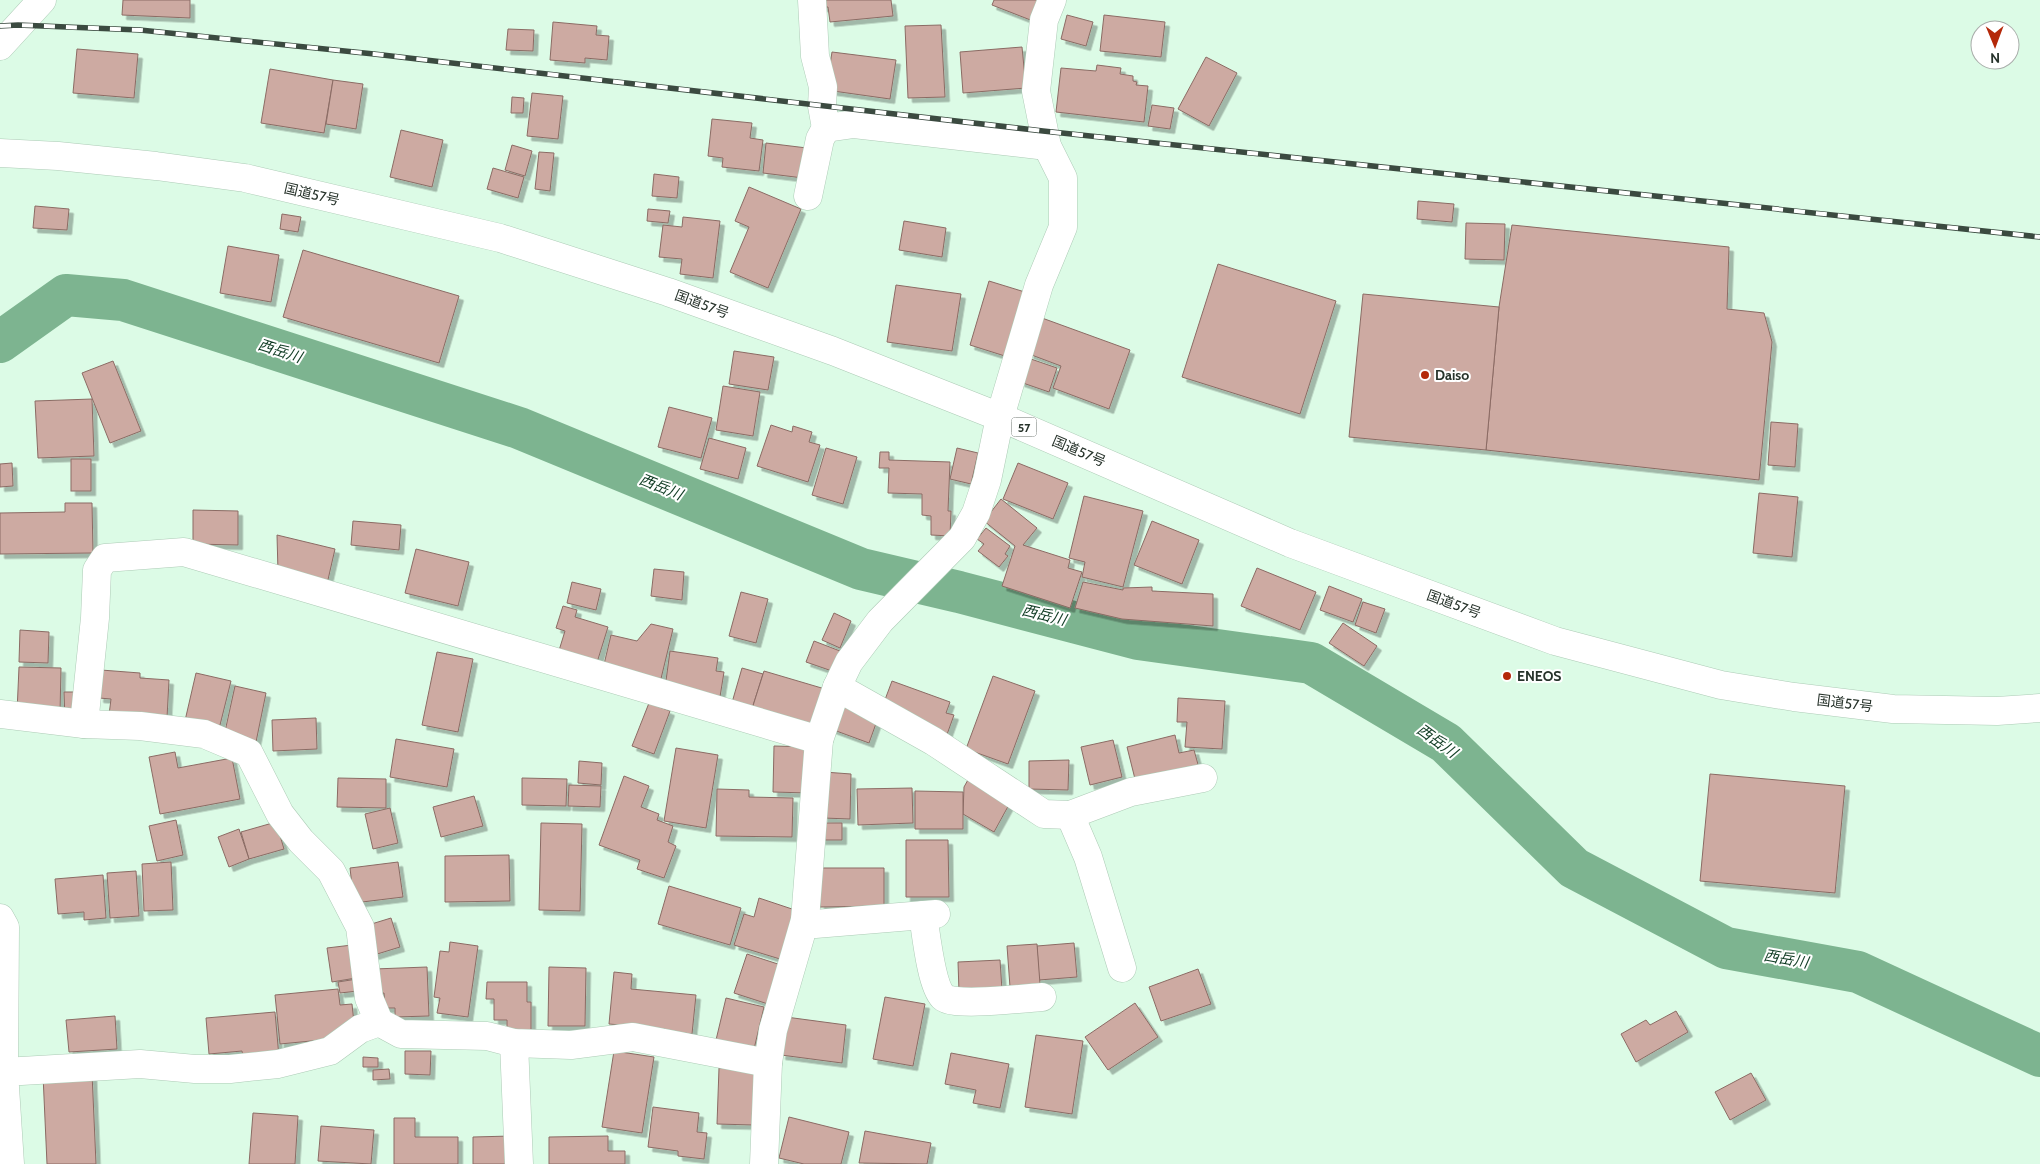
<svg xmlns="http://www.w3.org/2000/svg" width="2040" height="1164" font-family="Cabin,'Noto Sans JP',sans-serif">
<style>
.lines{fill:none;stroke-linecap:round;stroke-linejoin:round}
.river{stroke:#7db490;stroke-width:42}
.building{fill:#cdaaa2;stroke:#8b6b64;filter:url(#shadow)}
.minor-casing{stroke:#adcbb6;stroke-width:29}
.highway-casing{stroke:#adcbb6;stroke-width:29}
.minor{stroke:#fff;stroke-width:28}
.highway{stroke:#fff;stroke-width:28}
.rail-casing{stroke:#3b4a40;stroke-width:5.5}
.rail{stroke:#fff;stroke-width:4;stroke-dasharray:11;stroke-linecap:butt}
.poi-dot{fill:#b42809;stroke:#fff;stroke-width:2}
.labels{text-anchor:middle;dominant-baseline:central;stroke-width:4;stroke-linejoin:round;paint-order:stroke}
.shield{fill:#fff;stroke:#68706b;stroke-width:1}
.shield-label{font-size:12px;font-weight:bold;fill:#27332b}
.street-label{font-size:14px;fill:#27332b;stroke:#fff}
.poi-label{font-size:14px;font-weight:bold;fill:#27332b;stroke:#fff;text-anchor:start}
.water-label{font-size:15px;font-style:italic;fill:#0f3b23;stroke:#fff}
</style>
<defs>
<filter id="shadow"><feDropShadow dx="4.5" dy="4.5" stdDeviation="0" flood-color="#0004"/></filter>
</defs>
<rect width="100%" height="100%" fill="#dcfbe6"/>
<g class="lines">
<polyline class="river" points="0,342 66,295 123,300 519,428 861,569 959,592 1138,639 1311,663 1446,743 1574,868 1726,948 1858,972 2040,1056"/>
</g>
<g class="building">
<polygon points="123,0 190,0 190,18 122,15"/>
<polygon points="822,0 891,0 893,16 830,22 828,7 822,7"/>
<polygon points="994,0 1041,0 1033,21 992,5"/>
<polygon points="1067,15 1093,22 1086,46 1061,39"/>
<polygon points="1104,15 1165,22 1161,57 1100,51"/>
<polygon points="553,22 597,26 596,35 609,36 607,60 585,58 585,63 550,60"/>
<polygon points="941,25 945,97 908,98 905,26"/>
<polygon points="508,29 534,30 533,51 506,50"/>
<polygon points="1022,47 1026,88 963,93 960,52"/>
<polygon points="77,49 138,54 134,98 73,93"/>
<polygon points="832,52 896,60 890,99 826,90"/>
<polygon points="1206,57 1237,73 1209,126 1178,109"/>
<polygon points="1097,65 1121,68 1120,74 1133,76 1133,81 1137,82 1136,85 1148,86 1144,122 1056,112 1061,68 1096,71"/>
<polygon points="270,69 333,80 324,133 261,123"/>
<polygon points="333,80 363,84 356,129 326,124"/>
<polygon points="532,93 563,96 558,139 527,136"/>
<polygon points="512,97 524,98 523,113 511,113"/>
<polygon points="1152,105 1174,108 1170,129 1148,126"/>
<polygon points="712,119 752,123 750,138 763,140 759,171 722,167 723,158 708,156"/>
<polygon points="401,130 443,140 432,187 390,177"/>
<polygon points="766,143 807,148 803,178 763,173"/>
<polygon points="512,145 532,151 525,176 505,170"/>
<polygon points="539,152 554,153 550,191 535,189"/>
<polygon points="493,168 524,177 518,198 487,189"/>
<polygon points="654,174 679,177 677,198 652,196"/>
<polygon points="749,187 801,209 768,288 730,272 749,227 735,221"/>
<polygon points="1418,201 1454,204 1452,222 1417,219"/>
<polygon points="35,206 69,209 67,230 33,228"/>
<polygon points="648,209 670,211 668,223 647,221"/>
<polygon points="282,214 301,217 298,232 280,229"/>
<polygon points="683,217 720,221 713,278 680,274 682,259 659,257 663,225 682,227"/>
<polygon points="904,221 946,228 942,257 899,250"/>
<polygon points="1466,223 1505,224 1504,260 1465,259"/>
<polygon points="1512,225 1729,247 1727,309 1764,313 1772,342 1759,480 1486,450 1499,307"/>
<polygon points="228,246 279,255 271,302 220,293"/>
<polygon points="303,250 459,296 439,363 283,317"/>
<polygon points="1218,264 1336,301 1300,414 1182,377"/>
<polygon points="989,281 1028,293 1008,357 970,345"/>
<polygon points="896,285 961,294 952,351 887,342"/>
<polygon points="1363,294 1499,307 1486,450 1349,437"/>
<polygon points="1042,318 1130,350 1109,409 1053,388 1061,366 1029,354"/>
<polygon points="734,351 774,357 768,390 729,384"/>
<polygon points="1028,358 1057,368 1049,392 1020,382"/>
<polygon points="113,361 141,431 110,443 82,373"/>
<polygon points="723,386 760,392 753,436 716,430"/>
<polygon points="92,399 94,456 38,458 35,401"/>
<polygon points="669,407 712,418 701,458 658,447"/>
<polygon points="1771,422 1798,424 1795,467 1768,465"/>
<polygon points="771,425 792,432 793,426 812,432 809,442 820,445 808,482 757,466"/>
<polygon points="709,438 746,448 738,479 700,469"/>
<polygon points="826,448 857,457 843,504 812,495"/>
<polygon points="957,448 978,453 971,484 950,479"/>
<polygon points="880,452 889,452 889,460 950,462 948,511 951,511 950,536 931,535 931,516 922,515 922,494 888,493 889,468 879,468"/>
<rect x="71" y="459" width="20" height="32"/>
<polygon points="12,463 13,486 0,487 0,464"/>
<polygon points="1018,463 1068,483 1053,519 1003,499"/>
<polygon points="1759,493 1798,497 1792,557 1753,553"/>
<polygon points="1084,496 1143,511 1123,587 1082,577 1085,562 1069,558"/>
<polygon points="1001,499 1037,528 1023,545 1070,560 1068,568 1082,572 1070,608 1002,586 1015,546 984,521"/>
<polygon points="65,503 92,503 93,553 0,554 0,513 65,512"/>
<polygon points="193,510 238,511 238,545 193,544"/>
<polygon points="353,521 401,525 399,550 351,545"/>
<polygon points="1152,521 1199,540 1182,584 1134,565"/>
<polygon points="986,528 1010,546 1005,554 1008,556 999,567 978,551 984,544 977,539"/>
<polygon points="277,535 335,549 327,584 278,572"/>
<polygon points="416,549 469,562 458,606 405,593"/>
<polygon points="1257,568 1316,592 1300,630 1241,606"/>
<polygon points="654,569 684,572 682,600 651,596"/>
<polygon points="572,582 601,589 596,610 567,603"/>
<polygon points="1083,582 1123,590 1123,588 1152,587 1152,591 1213,594 1213,626 1122,619 1075,608"/>
<polygon points="1329,586 1362,599 1353,622 1320,610"/>
<polygon points="741,592 768,599 756,643 729,636"/>
<polygon points="1363,602 1385,609 1376,633 1355,625"/>
<polygon points="563,606 577,610 575,617 608,627 595,669 557,657 565,631 556,628"/>
<polygon points="834,613 851,621 840,648 822,640"/>
<polygon points="1343,623 1377,646 1364,666 1329,643"/>
<polygon points="651,624 673,629 658,691 601,677 611,635 637,641"/>
<polygon points="20,630 49,632 48,663 19,662"/>
<polygon points="814,641 840,651 832,671 806,662"/>
<polygon points="670,651 718,658 716,671 724,672 719,703 665,688"/>
<polygon points="437,652 473,659 458,732 422,725"/>
<polygon points="19,667 61,668 60,713 17,712"/>
<polygon points="742,668 763,674 751,712 731,706"/>
<polygon points="101,670 140,673 140,678 169,680 167,718 109,715 111,699 99,698"/>
<polygon points="764,671 825,689 812,730 751,712"/>
<polygon points="196,673 231,681 218,733 184,725"/>
<polygon points="993,676 1035,691 1008,764 966,749"/>
<polygon points="892,681 950,702 946,713 954,715 945,740 883,705"/>
<polygon points="235,686 266,693 256,742 224,736"/>
<polygon points="64,692 81,692 81,719 65,719"/>
<polygon points="1178,698 1225,701 1222,749 1185,747 1187,722 1177,722"/>
<polygon points="649,703 670,711 654,754 632,746"/>
<polygon points="840,705 878,718 869,743 831,729"/>
<polygon points="316,718 317,749 273,751 272,720"/>
<polygon points="1175,735 1179,753 1194,750 1199,768 1136,783 1127,747"/>
<polygon points="396,739 454,749 447,787 390,777"/>
<polygon points="1113,740 1122,777 1090,785 1081,747"/>
<polygon points="774,746 809,747 808,793 773,792"/>
<polygon points="676,748 718,755 706,828 664,821"/>
<polygon points="175,752 178,768 232,758 240,799 160,814 149,757"/>
<polygon points="1069,760 1068,790 1029,789 1029,761"/>
<polygon points="579,761 602,763 601,785 578,783"/>
<polygon points="824,772 851,774 850,819 823,818"/>
<polygon points="1710,774 1845,786 1835,893 1700,881"/>
<polygon points="624,776 649,786 641,807 659,814 657,820 673,826 668,842 676,846 664,878 637,869 640,860 599,845"/>
<polygon points="338,778 386,779 386,808 337,807"/>
<polygon points="522,778 567,779 566,806 522,805"/>
<polygon points="969,778 1011,801 994,832 963,814 964,787"/>
<polygon points="569,785 601,786 600,807 568,806"/>
<polygon points="912,788 913,823 858,825 857,789"/>
<polygon points="717,789 749,790 749,797 793,798 792,837 716,836"/>
<polygon points="915,791 963,792 963,829 915,829"/>
<polygon points="474,796 483,826 441,837 433,807"/>
<polygon points="390,808 398,843 373,849 365,814"/>
<polygon points="176,820 183,855 157,861 149,826"/>
<polygon points="276,822 284,849 249,859 241,832"/>
<polygon points="541,823 582,824 580,911 539,910"/>
<polygon points="822,823 842,823 842,840 821,840"/>
<polygon points="239,829 249,859 229,867 218,837"/>
<polygon points="906,840 948,840 949,897 906,897"/>
<polygon points="509,855 510,901 445,902 445,856"/>
<polygon points="171,862 173,910 144,911 142,864"/>
<polygon points="398,862 403,897 354,903 350,868"/>
<polygon points="820,868 884,868 884,906 820,907"/>
<polygon points="136,871 139,916 110,918 107,873"/>
<polygon points="103,875 106,918 84,920 84,912 58,914 55,879"/>
<polygon points="669,886 741,908 730,945 658,924"/>
<polygon points="759,898 795,910 780,959 734,945 744,914 754,917"/>
<polygon points="391,918 400,947 374,955 365,926"/>
<polygon points="450,942 478,946 468,1017 437,1013 440,998 434,997 440,951 449,952"/>
<polygon points="1074,943 1077,977 1039,980 1037,946"/>
<polygon points="1037,944 1040,984 1010,987 1007,946"/>
<polygon points="352,945 356,978 332,982 327,948"/>
<polygon points="747,954 784,966 771,1005 734,993"/>
<polygon points="1000,960 1002,990 959,992 958,962"/>
<polygon points="427,967 429,1016 395,1017 395,1008 385,1008 384,993 375,994 374,969"/>
<polygon points="549,967 586,968 585,1026 548,1026"/>
<polygon points="1198,969 1211,1004 1161,1021 1149,987"/>
<polygon points="614,972 632,974 631,989 696,995 692,1034 664,1031 665,1029 609,1024"/>
<polygon points="357,979 358,991 340,993 338,982"/>
<polygon points="487,982 527,982 527,1002 531,1002 531,1034 507,1034 507,1020 494,1020 494,999 486,999"/>
<polygon points="338,989 340,1005 352,1004 355,1032 342,1038 280,1044 275,995"/>
<polygon points="885,997 925,1004 913,1066 873,1059"/>
<polygon points="726,998 764,1007 754,1049 716,1040"/>
<polygon points="1135,1003 1158,1037 1108,1070 1085,1037"/>
<polygon points="1676,1011 1688,1032 1636,1062 1621,1034 1646,1020 1650,1025"/>
<polygon points="275,1012 279,1057 243,1060 242,1051 209,1054 206,1018"/>
<polygon points="115,1016 117,1049 69,1052 66,1020"/>
<polygon points="786,1017 846,1025 842,1063 781,1055"/>
<polygon points="1036,1035 1083,1041 1072,1114 1025,1107"/>
<polygon points="405,1051 431,1051 430,1075 405,1074"/>
<polygon points="614,1051 654,1057 642,1133 602,1127"/>
<polygon points="951,1053 1009,1064 1000,1108 973,1103 976,1090 945,1084"/>
<polygon points="363,1057 378,1058 378,1067 363,1067"/>
<polygon points="719,1068 755,1069 753,1125 717,1124"/>
<polygon points="389,1069 390,1079 373,1080 373,1070"/>
<polygon points="92,1073 96,1164 47,1164 43,1075"/>
<polygon points="1751,1073 1766,1100 1730,1120 1715,1092"/>
<polygon points="653,1107 699,1113 697,1132 707,1133 704,1159 678,1156 678,1151 648,1147"/>
<polygon points="253,1113 298,1116 295,1164 249,1164"/>
<polygon points="789,1117 849,1132 841,1164 804,1164 779,1158"/>
<polygon points="394,1118 415,1118 415,1137 458,1137 458,1164 394,1164"/>
<polygon points="321,1126 374,1130 371,1164 318,1161"/>
<polygon points="865,1131 931,1143 927,1164 859,1163"/>
<polygon points="511,1136 511,1164 473,1164 473,1137"/>
<polygon points="608,1136 608,1151 625,1151 625,1164 549,1164 549,1137"/>
</g>
<g class="lines">
<g class="minor-casing">
<g id="minor">
<polyline points="812,0 815,56 823,87 822,106 826,128 854,124 1047,146"/>
<polyline points="0,46 42,0"/>
<polyline points="808,196 820,139 826,128"/>
<polyline points="837,687 933,741 1044,814 1070,815 1131,792 1203,778"/>
<polyline points="0,714 84,724 140,726 204,734 249,753 280,814 301,841 331,871 360,927 369,998 379,1022 401,1034 487,1036 514,1043 571,1045 633,1037 768,1063"/>
<polyline points="84,724 95,618 97,570 105,558 184,552 819,740"/>
<polyline points="1070,815 1088,857 1122,968"/>
<path d="M 923,915 C 926,933 931,985 943,997 C 953,1007 1025,998 1042,997"/>
<polyline points="0,918 5,927 4,1072 10,1164"/>
<polyline points="805,920 815,924 936,914"/>
<polyline points="514,1043 519,1164"/>
<polyline points="4,1072 140,1064 195,1069 230,1069 278,1064 330,1051 360,1029 379,1022"/>
<polyline points="764,1164 768,1063 773,1030 805,920 819,740 837,687 849,662 880,621 962,538 976,513 987,480 1000,417 1039,285 1063,227 1063,178 1047,146 1036,91 1044,20 1052,0"/>
</g>
</g>
<g class="highway-casing">
<polyline id="highway" points="0,153 58,156 156,166 245,178 500,238 668,292 833,351 1000,417 1290,543 1555,641 1721,685 1794,697 1893,709 1997,711 2040,708"/>
</g>
<use href="#minor" class="minor"/>
<use href="#highway" class="highway"/>
<g class="rail-casing">
<polyline id="rail" points="0,26 18,25 140,30 374,54 1043,131 2040,237"/>
</g>
<use href="#rail" class="rail"/>
</g>
<g class="poi-dot">
<circle cx="1425" cy="375" r="5"/>
<circle cx="1507" cy="676" r="5"/>
</g>
<g class="labels">
<rect class="shield" x="1011.5" y="417.5" width="25" height="19" rx="4"/>
<g class="shield-label">
<text x="1024" y="427">57</text>
</g>
<g class="street-label">
<text transform="translate(312 194) rotate(13)">国道57号</text>
<text transform="translate(702 304) rotate(20)">国道57号</text>
<text transform="translate(1079 451) rotate(23)">国道57号</text>
<text transform="translate(1454 604) rotate(20)">国道57号</text>
<text transform="translate(1845 703) rotate(7)">国道57号</text>
</g>
<g class="poi-label">
<text x="1435" y="375">Daiso</text>
<text x="1517" y="676">ENEOS</text>
</g>
<g class="water-label">
<text transform="translate(280 351) rotate(18)">西岳川</text>
<text transform="translate(661 487) rotate(22)">西岳川</text>
<text transform="translate(1044 615) rotate(14)">西岳川</text>
<text transform="translate(1437 741) rotate(36)">西岳川</text>
<text transform="translate(1786 959) rotate(10)">西岳川</text>
</g>
</g>
<g transform="translate(1995 45) rotate(179)"><circle r="24" fill="#ffffff" stroke="#a9adaa"/>
<path d="M0-4L9 19L0 12L-9 19Z" fill="#b42809"/>
<text y="-8" font-size="14" font-weight="bold" text-anchor="middle" fill="#27332b">N</text>
</g>
</svg>
